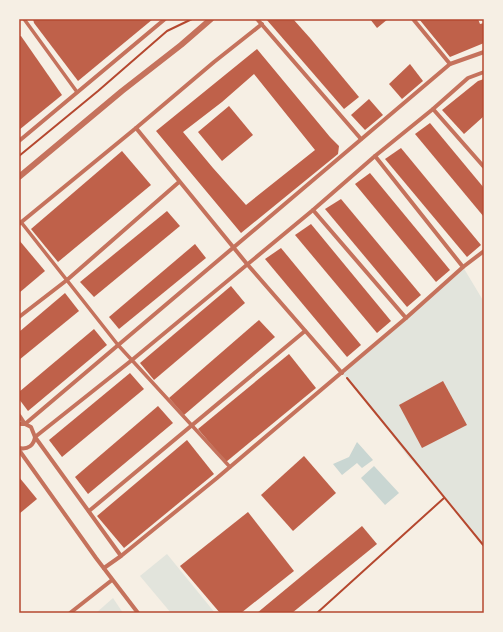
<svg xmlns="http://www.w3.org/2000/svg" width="503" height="632" font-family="Arial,sans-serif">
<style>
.green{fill:#e2e4dc}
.water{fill:#c9d6d2}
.building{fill:#bf614a;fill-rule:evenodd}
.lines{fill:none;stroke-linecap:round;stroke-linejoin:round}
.path{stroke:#b5482f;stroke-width:2}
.pedestrian{stroke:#c5725c;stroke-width:3.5}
.minor{stroke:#c5725c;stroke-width:4}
.tertiary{stroke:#c5725c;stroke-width:6}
.neatline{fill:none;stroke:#b5482f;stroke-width:1.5}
</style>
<rect width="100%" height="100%" fill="#f6efe4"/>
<g class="green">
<polygon points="463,267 484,302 484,544 434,483 409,458 372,408 342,373"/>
<polygon points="167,554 215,613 171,613 140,576"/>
<polygon points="113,598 123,613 96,613"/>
</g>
<g class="water">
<polygon points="357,442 373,460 362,468 357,463 342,475 333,464 349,457"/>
<polygon points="374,466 399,493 385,505 361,478"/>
</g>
<g class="building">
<polygon points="33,19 153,19 78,81 34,23"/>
<polygon points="266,19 293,19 310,38 359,97 344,109"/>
<polygon points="370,19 388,19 377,28"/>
<polygon points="419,19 478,19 480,24 484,23 484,43 450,57"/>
<polygon points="19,36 21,36 62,95 19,130"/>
<path d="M 257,49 L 330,137 L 339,146 L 338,154 L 241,233 L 156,131 ZM 254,74 L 315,150 L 246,205 L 213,168 L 183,132 L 222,102 Z"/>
<polygon points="410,64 423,81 402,99 389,84"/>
<polygon points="484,79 484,116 464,134 442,110 478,81"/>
<polygon points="369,99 383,115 365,130 351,115"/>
<polygon points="229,106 253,135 222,161 198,132"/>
<polygon points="430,123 484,188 484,217 415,134"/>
<polygon points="401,148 481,245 467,257 385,159"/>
<polygon points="122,151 151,185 58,262 31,229"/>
<polygon points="370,173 450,270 436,282 355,184"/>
<polygon points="341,199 421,295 407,307 325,209"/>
<polygon points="167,211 180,226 94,297 80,282"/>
<polygon points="311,224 391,321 377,333 295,235"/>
<polygon points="19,240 45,271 19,293"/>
<polygon points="195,244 206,258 119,329 109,317"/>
<polygon points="281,248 361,345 347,357 265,259"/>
<polygon points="231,286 245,303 154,380 140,363"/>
<polygon points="65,293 79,311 19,360 19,332"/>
<polygon points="259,320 275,337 184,415 169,398"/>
<polygon points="94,329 107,345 28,411 19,399 19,392"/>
<polygon points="289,354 316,388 226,462 198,429"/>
<polygon points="130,373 144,389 62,457 49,440"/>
<polygon points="443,381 467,425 422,448 399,405"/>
<polygon points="158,406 173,423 88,494 75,477"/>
<polygon points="187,440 214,474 124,548 97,516"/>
<polygon points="304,456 336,493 293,531 261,495"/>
<polygon points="19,477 37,499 19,514"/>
<polygon points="248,512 294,571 241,613 220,613 180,566"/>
<polygon points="362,526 377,544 292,613 257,613"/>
</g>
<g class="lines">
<g class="path">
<polyline points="19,156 98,91 167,31 192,19"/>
<polyline points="347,378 484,546"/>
<polyline points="317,613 444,498"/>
</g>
<g class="pedestrian">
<polyline points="24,19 77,92"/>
<polyline points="21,222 118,345 230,467"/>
</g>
<g class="minor">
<polyline points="257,19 361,139"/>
<polyline points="413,19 450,64"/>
<polyline points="433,109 484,167"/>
<polyline points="136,128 247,264 342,373"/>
<polyline points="19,141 165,19"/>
<polyline points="375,156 463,267"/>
<polyline points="313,210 406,318"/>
<polyline points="19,224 136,128 214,62 262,24"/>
<polyline points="19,317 67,280 179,182"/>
<polyline points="19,415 25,424 450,64 484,52"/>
<path d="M 19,424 L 25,424 L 31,427 L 35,437 C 34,445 28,450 19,448"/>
<polyline points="19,450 96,558 138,613"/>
<polyline points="89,511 305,331"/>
<polyline points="121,556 35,437 132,360 313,210 375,156 433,109 468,78 484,72"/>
<polyline points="104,568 121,556 217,478 406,318 463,267 484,251"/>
<polyline points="70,613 112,580"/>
</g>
<polyline class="tertiary" points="19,177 122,91 181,45 211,19"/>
</g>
<rect width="503" height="632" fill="none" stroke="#f6efe4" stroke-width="40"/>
<rect x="20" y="20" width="463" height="592" class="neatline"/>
</svg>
